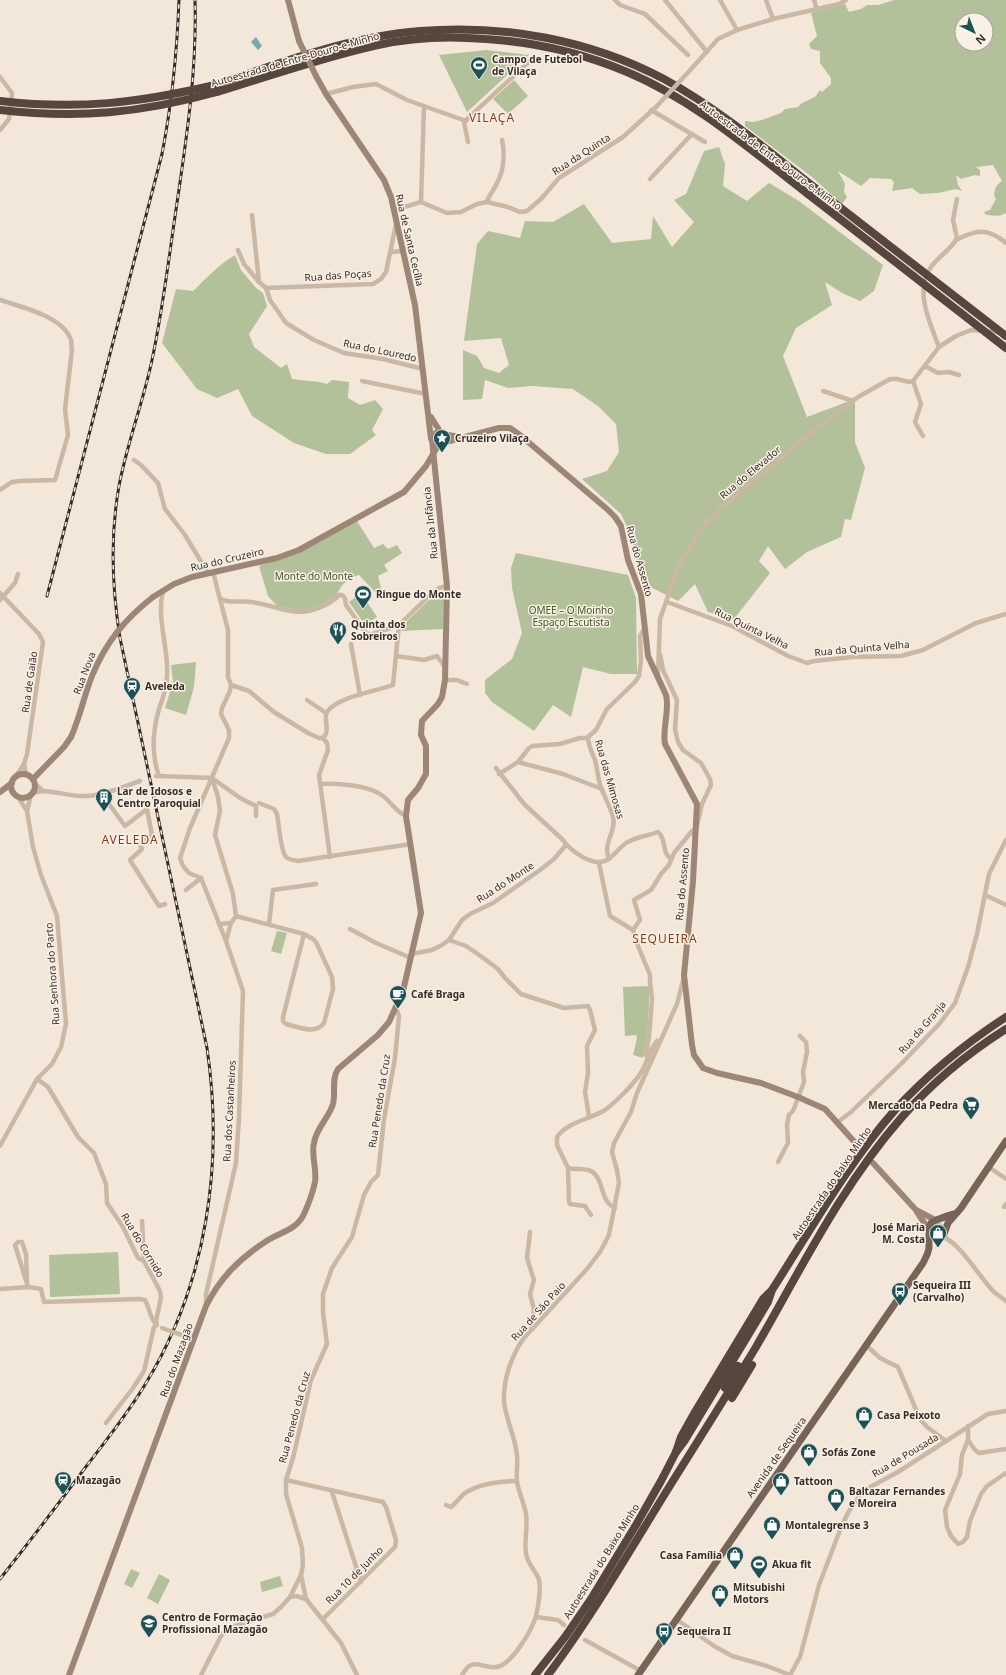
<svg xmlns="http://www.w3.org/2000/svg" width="1006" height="1675" font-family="'Noto Sans',sans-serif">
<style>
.green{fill:#b2c199;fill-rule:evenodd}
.water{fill:#78abb0}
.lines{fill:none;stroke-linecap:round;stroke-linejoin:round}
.street{stroke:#cab8a5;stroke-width:4.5}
.secondary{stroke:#9e8676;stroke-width:6}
.primary{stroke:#786457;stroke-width:7}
.highway{stroke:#57463d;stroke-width:8}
.rail-casing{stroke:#362c27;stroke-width:3}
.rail{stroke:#faf1e6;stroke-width:1.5;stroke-dasharray:4.5;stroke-linecap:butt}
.street-bridge{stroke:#cab8a5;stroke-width:4.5}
.secondary-bridge{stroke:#9e8676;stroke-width:6}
.highway-bridge{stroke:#57463d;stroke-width:8}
.labels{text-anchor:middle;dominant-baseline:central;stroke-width:3;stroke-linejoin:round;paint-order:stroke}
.street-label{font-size:10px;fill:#362c27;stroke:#faf1e6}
.poi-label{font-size:10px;font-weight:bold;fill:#362c27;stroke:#faf1e6;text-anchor:start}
.park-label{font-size:10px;fill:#43552a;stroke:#faf1e6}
.quarter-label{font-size:12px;letter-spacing:1px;fill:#873b1d;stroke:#faf1e6}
</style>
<rect width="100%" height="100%" fill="#f2e7d9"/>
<g class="green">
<path d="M 894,0 L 1006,0 L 1006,213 C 999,217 992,216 985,214 L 984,212 L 990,210 L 996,199 L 994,195 C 995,188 996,185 1002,181 L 993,165 L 976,167 L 980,170 L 980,176 L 975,175 L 961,179 L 956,175 L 958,185 L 962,191 L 956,189 L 938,193 L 920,194 L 912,188 L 892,191 L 894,182 L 891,179 L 870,178 L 861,186 L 838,171 L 845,184 L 844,192 L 847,197 L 842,204 L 812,177 L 745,126 L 745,121 L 753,122 L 762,120 L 781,113 L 785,109 L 798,107 L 802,103 L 815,97 L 820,90 L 822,92 L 831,84 L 831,78 L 820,63 L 820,51 L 811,49 L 809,44 L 817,36 L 811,13 L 845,4 L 849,12 L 861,9 L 867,5 L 878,5 ZM 962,20 L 986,20 L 986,44 L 962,44 Z"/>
<polygon points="486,50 529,55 467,112 439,55"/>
<polygon points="514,80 528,96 508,114 493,99"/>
<polygon points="719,147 725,164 723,186 747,201 769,183 799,201 883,265 874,291 860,301 842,293 825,282 832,305 796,328 783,356 807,417 855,399 855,442 865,468 851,520 845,519 841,537 807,552 785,569 768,546 759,561 770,573 734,619 708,612 695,584 678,601 641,582 630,533 621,514 582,479 607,471 619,452 616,424 598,406 573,389 532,386 508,388 485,380 482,399 463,400 463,350 477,356 484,368 499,373 509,365 501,338 464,341 477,244 488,231 520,238 525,221 553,222 584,204 612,243 651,239 653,216 672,247 694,222 674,200 686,194 704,151"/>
<path d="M 235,255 L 241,270 L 256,288 L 263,293 L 267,306 L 249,334 L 254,347 L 281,368 L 287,364 L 292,379 L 319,382 L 327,384 L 332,380 L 349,382 L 348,398 L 360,405 L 375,400 L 383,409 L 372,430 L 376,435 L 350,454 L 326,454 L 294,443 L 252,416 L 238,389 L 217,398 L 197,389 L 162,343 L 176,289 L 193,291 C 206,279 219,264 235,255 Z"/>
<polygon points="357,521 374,548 383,544 388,549 397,545 402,553 384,565 388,571 378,576 382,592 377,594 359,575 349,578 341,587 335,597 321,605 304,611 277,606 268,596 259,566 290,556"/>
<polygon points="516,553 628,575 636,598 637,674 611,674 583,667 571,717 553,705 534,731 492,702 485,693 485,680 512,659 522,633 512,588 511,568"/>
<polygon points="361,593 377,617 365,625 349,602"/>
<polygon points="439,594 442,594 444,598 443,629 401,631 403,625 433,596"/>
<polygon points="196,662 194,687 186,715 165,708 173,682 171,665"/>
<polygon points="277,931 287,933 281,954 271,951"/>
<path d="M 649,986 C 649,1011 649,1034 643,1058 L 633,1055 L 637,1038 L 636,1035 L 625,1036 L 623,987 Z"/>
<circle cx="938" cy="1228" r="5.5"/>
<polygon points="118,1252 120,1294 50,1297 49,1255"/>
<polygon points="131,1569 140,1573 132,1588 124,1584"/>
<polygon points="159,1574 170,1580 158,1604 147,1598"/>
<polygon points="280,1576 283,1586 262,1592 260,1582"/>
</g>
<polygon class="water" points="256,37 262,46 258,50 251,42"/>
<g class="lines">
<g class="street">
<polyline points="615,0 620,5 645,14 688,55"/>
<polyline points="665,0 707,52"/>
<polyline points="720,0 737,30"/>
<polyline points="766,0 773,19"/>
<polyline points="814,0 817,9"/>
<polyline points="693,67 718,39 737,30 773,19 839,4 846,0"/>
<polyline points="0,77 12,93 9,119 0,130"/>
<polyline points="326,94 353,87 376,84 407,100 466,121"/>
<polyline points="651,110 705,142"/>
<polyline points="468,142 464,122 534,57"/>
<polyline points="650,179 692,134"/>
<polyline points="421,202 424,106"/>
<path d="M 487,202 C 489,195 494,190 497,183 C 504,171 505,153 502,140"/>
<polyline points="394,210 421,202 447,213 461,212 477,204 487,202 508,207 520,212 527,211 541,199 559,178 623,137 656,107"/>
<polyline points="252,215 259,282 266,288"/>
<path d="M 956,240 C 977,229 988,228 1006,243"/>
<polyline points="238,250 244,264 258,281"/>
<polyline points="391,252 404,251"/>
<polyline points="266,288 270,300 286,323 314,340 344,353 383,359 423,369"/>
<polyline points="266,288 373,284 381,279 386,272 396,224"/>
<path d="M 0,300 C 21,307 63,316 71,340 C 72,343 71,347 72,350 L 65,409 L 68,435 L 55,480 L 20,481 L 12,482 L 0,490"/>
<path d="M 939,347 C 930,323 914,291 931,267 C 938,257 950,250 956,240 L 957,238 L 953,220 L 957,199"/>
<polyline points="925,366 938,373 949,372 959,375"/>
<polyline points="362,381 426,394"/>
<polyline points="913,381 921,404 915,422 923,436"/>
<polyline points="823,391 853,401"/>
<polyline points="134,460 141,465 158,483 165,509 185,535 208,573"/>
<polyline points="0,593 39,634 43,642 27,754 24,764 16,776"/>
<path d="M 221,599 C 230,604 241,600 251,602 C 277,605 295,619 321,607 C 328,604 334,601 339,595 L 342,595 L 345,598 L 346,605 L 366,633 L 370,635 L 399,625"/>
<polyline points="0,600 15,583 18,574"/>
<polyline points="667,602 732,626 788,656 807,663 814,661 853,657 901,656 923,650 976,623 1006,614"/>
<polyline points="351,644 360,695"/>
<polyline points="660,654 663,670 677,700 675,729 678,742 683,750 701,763 710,779 711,785 702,804 697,826"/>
<polyline points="396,656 424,660 437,656 445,667"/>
<polyline points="658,675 660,619 678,568 701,528 721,508 818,427 858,397 890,379 897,379 909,382 913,381 939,347 956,336 971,330 999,332"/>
<polyline points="445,680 457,680 467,684"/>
<polyline points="231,685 249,691 274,712 308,733 319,738 323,738"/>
<polyline points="307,700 326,713"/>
<path d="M 323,738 C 331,731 323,719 327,712 C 336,697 377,691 393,685 L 399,625 L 431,594 L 439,588 L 447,586"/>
<polyline points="323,738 327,743 328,750 319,775 330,857"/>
<polyline points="518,762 563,774 602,789"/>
<polyline points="24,764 26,774"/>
<path d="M 496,768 L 524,804 L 562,839 C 570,850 592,868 607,860 C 614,856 619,848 626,843 C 635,837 648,836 658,832 C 667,839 661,852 671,859"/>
<polyline points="499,774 518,762 529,748 532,746 560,744 580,738 588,738"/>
<path d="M 156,776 L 159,776 C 151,754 153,730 159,709 C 163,698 167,688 167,676 C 169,648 156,619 163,591"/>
<polyline points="159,776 212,778 240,798 256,806 256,816"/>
<polyline points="212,778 218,797 220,811 215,835 233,894 236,916 231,923 226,941"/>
<polyline points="35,784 42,790"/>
<path d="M 320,784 C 337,783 369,785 383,796 C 391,802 396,812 406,816"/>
<path d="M 32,793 C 50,788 64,796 82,796 C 101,797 122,787 140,781"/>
<polyline points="101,793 125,826 147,809 152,835 140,845 142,849 130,860 159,906 165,904"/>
<path d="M 259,803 L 274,809 L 277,814 C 279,824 280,849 286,857 C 289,860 294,860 298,861 L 411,844"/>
<polyline points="27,811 31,795"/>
<path d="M 609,859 C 602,844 617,830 613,817 C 610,806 604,796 600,785 C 598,777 597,768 595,760 C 592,753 588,745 588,737 L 596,730 L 607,709 L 635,682 L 639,676 L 641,660 L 640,636 L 645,628"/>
<polyline points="599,863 610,916 633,930"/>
<polyline points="186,890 201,878"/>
<polyline points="985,895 1006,905"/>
<path d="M 236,916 L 304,934 L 313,939 L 316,942 L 332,977 L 333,989 L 324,1023 C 316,1035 298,1027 286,1024 L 283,1021 L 283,1017 L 304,934"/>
<polyline points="219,924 231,923"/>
<polyline points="269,924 273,890 316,884"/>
<polyline points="350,929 376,943 411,958"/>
<polyline points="449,940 466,946 482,957 498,969 505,978 521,994 564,1008 588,1006 590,1010 595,1030 587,1046 588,1073 585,1092 589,1116"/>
<polyline points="412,954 432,950 442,945 449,940 462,920 470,914 493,903 540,870 554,859 566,845"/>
<polyline points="648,1060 646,1054 649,1037 652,999 650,982 650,975 638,946 633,930 640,920 634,900 651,890 661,874 669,865 674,853 692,831 696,830"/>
<polyline points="37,1079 48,1087 78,1137 94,1153 106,1184 107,1203 123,1227 138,1258 144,1261 160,1291 161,1298 156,1321 157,1325 154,1327 144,1371 133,1388 106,1423"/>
<polyline points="838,1122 851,1112 902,1063 940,1023 955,1003 968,967 977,934 989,874 1006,840"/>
<polyline points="0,1146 37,1079 52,1064 61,1047 66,1024 57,916 41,875 33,847 27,811 18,797"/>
<polyline points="778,1162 788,1143 787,1125 789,1115 793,1111 804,1082 803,1072 807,1052 806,1042 800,1036"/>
<polyline points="989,1167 1006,1179"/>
<polyline points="568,1168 569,1202 570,1204 585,1206 591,1215"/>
<polyline points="1004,1207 1006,1204"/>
<path d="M 615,1208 C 599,1201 605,1179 591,1171 C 584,1168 575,1170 568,1168 L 557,1145 L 557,1137 C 567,1122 591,1119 605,1110 C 616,1102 635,1083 642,1071 C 647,1062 650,1049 657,1041"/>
<polyline points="142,1221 144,1261"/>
<polyline points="530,1232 527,1258 534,1280 530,1294 534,1310 531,1329"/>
<path d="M 941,1236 C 960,1242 979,1277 994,1292 C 998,1295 1002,1298 1006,1301"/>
<polyline points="27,1282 26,1254 22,1242 18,1242 15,1245 28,1287"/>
<path d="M 0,1289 L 28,1287 L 41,1289 L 44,1302 L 139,1299 L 145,1300 C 150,1308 149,1317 156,1324"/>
<polyline points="206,1306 206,1294 236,1163 239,1117 243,991 226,941 201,878 189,873 183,866 180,858 190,828 229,738 229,730 221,714 222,708 230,691 231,685 228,677 228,630 213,572"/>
<polyline points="179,1334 194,1339"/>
<polyline points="866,1345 880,1358 898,1367 920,1419 927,1427 946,1441"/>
<polyline points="968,1426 968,1440 962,1455 960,1474 945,1510 947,1527 951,1536 958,1544 963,1542 967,1537 970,1521 981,1494 987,1486 1006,1473"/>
<polyline points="968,1440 975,1450 979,1453 1006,1449"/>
<polyline points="286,1480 383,1502 386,1507 396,1540 395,1547 323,1619"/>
<polyline points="332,1492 361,1582"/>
<path d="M 446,1505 L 451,1507 C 456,1503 460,1497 465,1493 C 479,1484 500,1481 517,1481"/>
<polyline points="301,1575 306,1599 341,1643 357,1675"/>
<polyline points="290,1597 296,1596 306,1599"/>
<polyline points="536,1617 558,1620 564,1625"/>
<polyline points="676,1619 714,1646 732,1656 767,1666 790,1675"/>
<polyline points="585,1640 641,1671"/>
<polyline points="201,1675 221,1636 228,1629 240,1624 273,1614 281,1607 290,1597 301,1575 303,1565 302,1548 286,1494 286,1480 293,1458 311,1380 327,1344 323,1313 323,1294 332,1268 352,1237 364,1195 371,1182 378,1175 384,1119 395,1058 399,1016 396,1008"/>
<path d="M 462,1675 C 473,1655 480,1669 496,1667 C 511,1666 532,1630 536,1616 C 538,1608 542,1585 538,1577 C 534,1569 527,1563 526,1553 C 524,1541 528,1527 526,1514 C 524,1503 519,1493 517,1482 C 516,1473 518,1464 517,1455 C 515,1437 506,1419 504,1402 C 503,1380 511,1357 523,1339 L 587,1269 L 600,1252 L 609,1235 L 619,1183 L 617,1170 L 612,1152 L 614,1143 L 631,1112 L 637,1093 L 677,1004 L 684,977"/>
<polyline points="790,1675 800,1657 819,1585 842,1525 849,1511 863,1491 898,1472 988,1414 1006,1411"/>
</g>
<g class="secondary">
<polyline points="288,0 299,41"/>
<polyline points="316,76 326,94 384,180 391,197 415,305 431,439"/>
<polyline points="431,417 441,433"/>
<polyline points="442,434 460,437"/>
<path d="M 442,443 L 499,428 L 510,428 L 520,435 L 607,509 L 615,517 L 621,526 L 628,560 L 641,594 L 648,656 L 666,695 C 670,711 662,728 665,744 L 697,804 L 693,881 L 684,975 L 692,1045 L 694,1055 L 703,1068 L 717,1073 L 761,1083 L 798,1097 L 825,1109 L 859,1147"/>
<polyline points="153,597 174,584 192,577 277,558 299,550 404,492 426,466 439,444 443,441 442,435 436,433 432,436 433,443 439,444"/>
<circle cx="23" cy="786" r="12"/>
<polyline points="33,779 64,747 71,737"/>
<polyline points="0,792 12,783"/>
<polyline points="873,1163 916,1210 935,1220"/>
<polyline points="917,1212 929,1230"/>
<path d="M 69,1675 L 206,1306 C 220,1278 239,1259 265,1242 C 279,1232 296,1231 304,1214 C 308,1205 313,1192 315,1182 C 317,1169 311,1155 314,1143 C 316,1128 329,1118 333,1104 C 336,1092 331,1080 338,1069 L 378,1035 L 389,1022 L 403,991 L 421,913 L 406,816 L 408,800 L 418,788 L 426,774 L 426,746 L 421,735 L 422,721 L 438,704 L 442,697 L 445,680 L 447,586 L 432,440"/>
</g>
<g class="primary">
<polyline points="930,1232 936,1237 944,1234 948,1223 961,1208 1006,1141"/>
<path d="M 638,1675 L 923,1263 C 925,1259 928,1254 929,1248 C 929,1243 928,1227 931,1223 C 932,1221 950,1215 954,1214"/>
</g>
<g class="highway">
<path d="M 215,85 C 279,63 352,36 420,31 C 504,24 590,40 664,79 C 719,109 767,150 815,188"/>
<path d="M 217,92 C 270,76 323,57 378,45 C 413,37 451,36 486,39 C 535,42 582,53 627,72 C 694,100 751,150 808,194"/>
<polyline points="725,1388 738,1366"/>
<polyline points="732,1398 752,1365"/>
<path d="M 676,1452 L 685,1440 L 768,1302 L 772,1290 C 810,1231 848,1163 895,1110 C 927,1075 966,1043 1006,1017"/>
<polyline points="535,1675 565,1637 591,1599 636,1525 661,1481 676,1452 681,1437 695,1412 763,1299 770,1292"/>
<path d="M 548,1675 C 595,1612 634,1543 676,1476 C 703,1433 730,1390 756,1347 C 801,1269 842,1185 902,1117 C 932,1083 968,1053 1006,1029"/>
</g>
<g class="rail-casing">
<g id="rail">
<path d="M 47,596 L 162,154 C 172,103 177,52 179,0"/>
<path d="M 0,1579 C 30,1541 59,1503 88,1464 C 108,1438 129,1412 146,1383 C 207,1283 224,1163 207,1048 L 120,638 C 112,588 110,536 119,486 C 127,443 143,403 152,360 C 163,309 169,256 177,203 C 187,135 197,69 195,0"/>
</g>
</g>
<use href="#rail" class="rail"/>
<g class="street-bridge">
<polyline points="656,107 693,67"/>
<polyline points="162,1328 179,1334"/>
</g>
<g class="secondary-bridge">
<polyline points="299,41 316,76"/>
<path d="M 71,737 C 80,717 84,696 92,676 C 106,642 124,620 153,597"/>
</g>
<g class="highway-bridge">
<path d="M 0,101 C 78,110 138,103 215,85"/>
<path d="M 0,110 C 78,119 141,113 217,92"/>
<polyline points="815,188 1006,336"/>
<polyline points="808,194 1006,348"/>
</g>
</g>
<defs>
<g id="stadium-pin" transform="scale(0.9)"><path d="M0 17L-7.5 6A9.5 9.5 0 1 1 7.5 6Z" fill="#1b5258" stroke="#faf1e6"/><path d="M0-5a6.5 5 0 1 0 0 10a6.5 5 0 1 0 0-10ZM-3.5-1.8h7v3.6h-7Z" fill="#fff"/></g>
<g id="sight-pin" transform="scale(0.9)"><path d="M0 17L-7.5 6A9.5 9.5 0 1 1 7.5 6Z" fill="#1b5258" stroke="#faf1e6"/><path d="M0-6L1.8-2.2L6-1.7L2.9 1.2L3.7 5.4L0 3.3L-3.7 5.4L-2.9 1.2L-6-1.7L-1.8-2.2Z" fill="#fff"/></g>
<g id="restaurant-pin" transform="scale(0.9)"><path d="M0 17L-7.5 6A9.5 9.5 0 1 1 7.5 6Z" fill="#1b5258" stroke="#faf1e6"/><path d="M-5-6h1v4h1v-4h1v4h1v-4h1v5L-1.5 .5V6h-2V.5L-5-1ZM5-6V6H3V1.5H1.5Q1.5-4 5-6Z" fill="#fff"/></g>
<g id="station-pin" transform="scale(0.9)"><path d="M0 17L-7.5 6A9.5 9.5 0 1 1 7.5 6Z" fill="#1b5258" stroke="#faf1e6"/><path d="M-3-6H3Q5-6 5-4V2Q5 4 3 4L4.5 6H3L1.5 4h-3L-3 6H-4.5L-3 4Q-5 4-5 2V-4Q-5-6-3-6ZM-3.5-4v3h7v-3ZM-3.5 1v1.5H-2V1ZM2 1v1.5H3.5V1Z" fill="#fff"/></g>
<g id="building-pin" transform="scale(0.9)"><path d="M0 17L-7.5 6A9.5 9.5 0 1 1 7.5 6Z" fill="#1b5258" stroke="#faf1e6"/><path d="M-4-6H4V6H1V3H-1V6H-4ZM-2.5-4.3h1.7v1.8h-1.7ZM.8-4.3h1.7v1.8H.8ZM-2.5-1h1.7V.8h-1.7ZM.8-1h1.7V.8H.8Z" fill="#fff"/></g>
<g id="cafe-pin" transform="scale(0.9)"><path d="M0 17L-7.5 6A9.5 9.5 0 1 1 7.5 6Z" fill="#1b5258" stroke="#faf1e6"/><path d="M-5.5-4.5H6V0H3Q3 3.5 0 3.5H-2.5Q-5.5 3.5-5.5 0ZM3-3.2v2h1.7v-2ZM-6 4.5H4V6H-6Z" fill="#fff"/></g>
<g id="supermarket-pin" transform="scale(0.9)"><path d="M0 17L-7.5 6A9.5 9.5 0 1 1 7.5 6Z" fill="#1b5258" stroke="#faf1e6"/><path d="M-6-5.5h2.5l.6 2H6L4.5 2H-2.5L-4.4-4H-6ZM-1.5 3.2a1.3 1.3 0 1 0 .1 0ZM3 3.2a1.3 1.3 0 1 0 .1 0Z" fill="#fff"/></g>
<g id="shop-pin" transform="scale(0.9)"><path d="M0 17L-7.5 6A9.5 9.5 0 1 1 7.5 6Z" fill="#1b5258" stroke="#faf1e6"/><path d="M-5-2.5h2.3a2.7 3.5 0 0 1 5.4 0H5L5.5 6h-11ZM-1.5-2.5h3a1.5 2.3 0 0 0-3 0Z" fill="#fff"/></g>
<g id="bus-pin" transform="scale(0.9)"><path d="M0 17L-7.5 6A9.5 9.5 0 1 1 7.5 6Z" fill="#1b5258" stroke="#faf1e6"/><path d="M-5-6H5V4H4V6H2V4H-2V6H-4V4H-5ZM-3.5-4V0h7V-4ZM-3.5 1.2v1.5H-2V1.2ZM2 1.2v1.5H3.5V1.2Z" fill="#fff"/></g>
<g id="university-pin" transform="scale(0.9)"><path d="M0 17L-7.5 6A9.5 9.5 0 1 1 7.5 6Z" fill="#1b5258" stroke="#faf1e6"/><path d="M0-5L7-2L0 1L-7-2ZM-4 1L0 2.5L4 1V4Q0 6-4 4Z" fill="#fff"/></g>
</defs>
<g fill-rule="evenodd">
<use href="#stadium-pin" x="479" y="65"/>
<use href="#sight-pin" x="442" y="438"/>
<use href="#stadium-pin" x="363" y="594"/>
<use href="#restaurant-pin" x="338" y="630"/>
<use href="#station-pin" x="132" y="686"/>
<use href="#building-pin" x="104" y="797"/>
<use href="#cafe-pin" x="398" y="994"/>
<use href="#supermarket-pin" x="971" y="1105"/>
<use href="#shop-pin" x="938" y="1233"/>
<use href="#bus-pin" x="900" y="1291"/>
<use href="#shop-pin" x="864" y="1415"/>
<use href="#shop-pin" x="809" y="1452"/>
<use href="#station-pin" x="63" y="1480"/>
<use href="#shop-pin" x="781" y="1481"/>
<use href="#shop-pin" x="836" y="1497"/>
<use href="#shop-pin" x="772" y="1525"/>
<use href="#shop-pin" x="735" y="1555"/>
<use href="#stadium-pin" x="759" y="1564"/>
<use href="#shop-pin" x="720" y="1593"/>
<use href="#university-pin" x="149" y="1623"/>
<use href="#bus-pin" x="664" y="1631"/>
</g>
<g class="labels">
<g class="street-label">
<text transform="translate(295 59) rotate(-16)">Autoestrada de Entre-Douro-e-Minho</text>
<text transform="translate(581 154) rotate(-33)">Rua da Quinta</text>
<text transform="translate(771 155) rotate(37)">Autoestrada de Entre-Douro-e-Minho</text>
<text transform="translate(410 240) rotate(77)">Rua de Santa Cecília</text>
<text transform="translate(338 275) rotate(-4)">Rua das Poças</text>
<text transform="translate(380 350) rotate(12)">Rua do Louredo</text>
<text transform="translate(750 472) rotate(-40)">Rua do Elevador</text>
<text transform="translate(430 523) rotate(-96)">Rua da Infância</text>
<text transform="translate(227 559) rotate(-13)">Rua do Cruzeiro</text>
<text transform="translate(640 561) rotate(74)">Rua do Assento</text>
<text transform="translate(752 628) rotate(26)">Rua Quinta Velha</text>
<text transform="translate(862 648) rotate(-5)">Rua da Quinta Velha</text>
<text transform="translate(84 673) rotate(-69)">Rua Nova</text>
<text transform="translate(29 682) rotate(-82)">Rua de Gaião</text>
<text transform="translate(610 779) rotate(74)">Rua das Mimosas</text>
<text transform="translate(505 882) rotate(-33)">Rua do Monte</text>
<text transform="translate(682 884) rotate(-85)">Rua do Assento</text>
<text transform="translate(52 974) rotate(-94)">Rua Senhora do Parto</text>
<text transform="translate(922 1027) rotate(-49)">Rua da Granja</text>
<text transform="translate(379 1101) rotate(-81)">Rua Penedo da Cruz</text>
<text transform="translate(229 1111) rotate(-87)">Rua dos Castanheiros</text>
<text transform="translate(831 1183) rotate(-56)">Autoestrada do Baixo Minho</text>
<text transform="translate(143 1245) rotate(59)">Rua do Cornido</text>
<text transform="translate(538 1311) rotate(-48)">Rua de São Paio</text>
<text transform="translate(176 1360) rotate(-70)">Rua do Mazagão</text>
<text transform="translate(294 1417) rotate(-75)">Rua Penedo da Cruz</text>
<text transform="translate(905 1455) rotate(-31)">Rua de Pousada</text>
<text transform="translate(776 1457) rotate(-55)">Avenida de Sequeira</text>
<text transform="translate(601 1561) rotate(-58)">Autoestrada do Baixo Minho</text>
<text transform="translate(354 1575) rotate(-45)">Rua 10 de Junho</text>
</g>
<g class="poi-label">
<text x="492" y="59">Campo de Futebol<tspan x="492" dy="12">de Vilaça</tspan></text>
<text x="455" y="438">Cruzeiro Vilaça</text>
<text x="376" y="594">Ringue do Monte</text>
<text x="351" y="624">Quinta dos<tspan x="351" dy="12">Sobreiros</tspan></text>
<text x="145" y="686">Aveleda</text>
<text x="117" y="791">Lar de Idosos e<tspan x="117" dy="12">Centro Paroquial</tspan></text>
<text x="411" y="994">Café Braga</text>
<text x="958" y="1105" text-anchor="end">Mercado da Pedra</text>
<text x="925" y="1227" text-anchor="end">José Maria<tspan x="925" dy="12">M. Costa</tspan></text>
<text x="913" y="1285">Sequeira III<tspan x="913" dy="12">(Carvalho)</tspan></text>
<text x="877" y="1415">Casa Peixoto</text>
<text x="822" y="1452">Sofás Zone</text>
<text x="76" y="1480">Mazagão</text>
<text x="794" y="1481">Tattoon</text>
<text x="849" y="1491">Baltazar Fernandes<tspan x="849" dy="12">e Moreira</tspan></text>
<text x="785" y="1525">Montalegrense 3</text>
<text x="722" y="1555" text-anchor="end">Casa Família</text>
<text x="772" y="1564">Akua fit</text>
<text x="733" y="1587">Mitsubishi<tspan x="733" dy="12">Motors</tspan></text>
<text x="162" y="1617">Centro de Formação<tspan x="162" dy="12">Profissional Mazagão</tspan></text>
<text x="677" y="1631">Sequeira II</text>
</g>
<g class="park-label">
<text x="314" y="576">Monte do Monte</text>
<text x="571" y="610">OMEE – O Moinho<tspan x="571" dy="12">Espaço Escutista</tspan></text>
</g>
<g class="quarter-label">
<text x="492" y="117">VILAÇA</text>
<text x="130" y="839">AVELEDA</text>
<text x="665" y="938">SEQUEIRA</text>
</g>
</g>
<g transform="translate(974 32) rotate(137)"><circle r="19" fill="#faf1e6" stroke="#aca29a"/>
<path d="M0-3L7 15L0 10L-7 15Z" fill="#1b5258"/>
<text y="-6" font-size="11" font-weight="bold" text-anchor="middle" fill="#362c27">N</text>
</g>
</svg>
